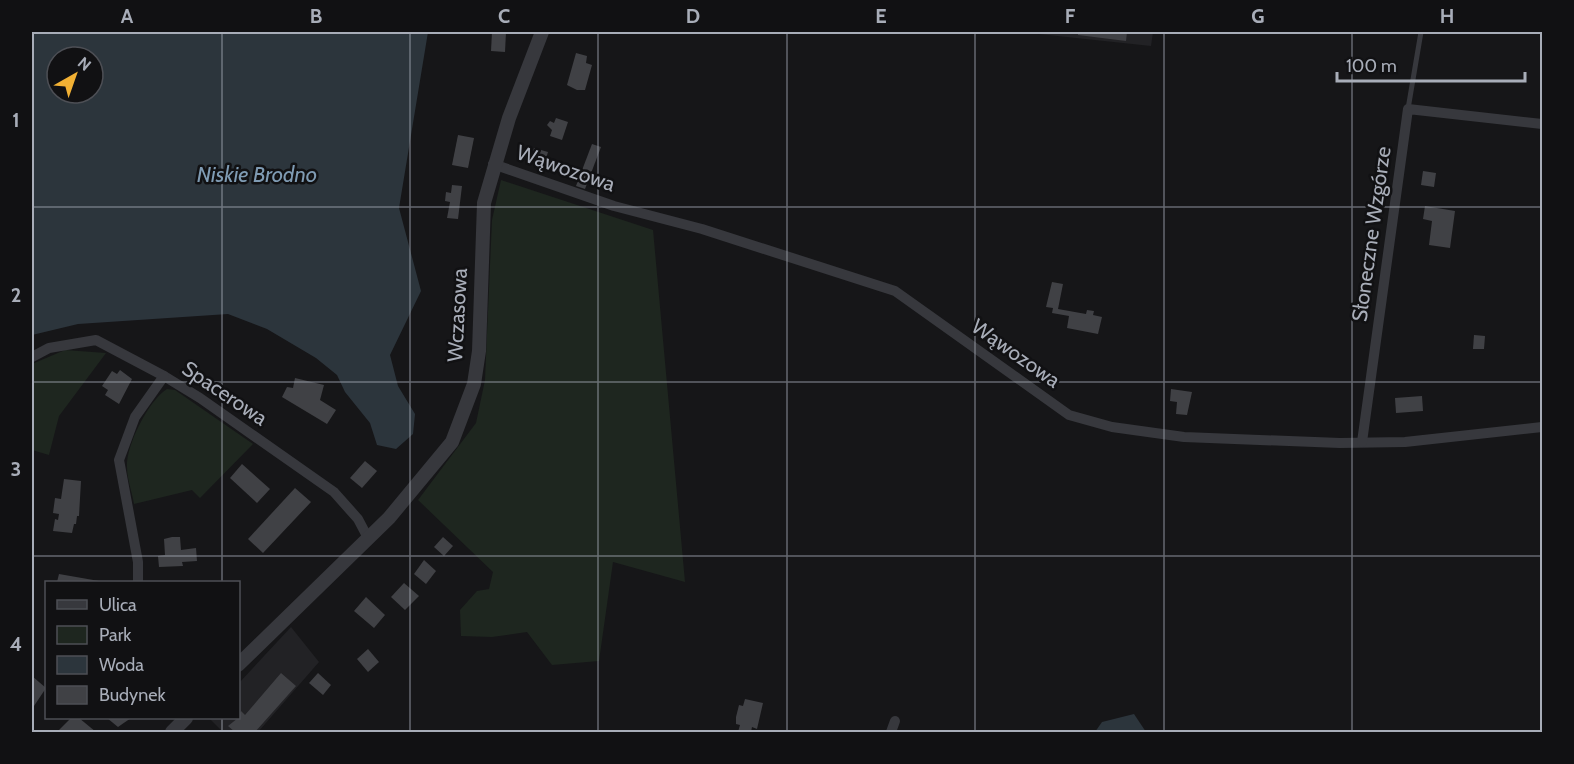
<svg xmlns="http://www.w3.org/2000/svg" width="1574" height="764" font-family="Cabin,sans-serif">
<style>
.built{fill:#222225}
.green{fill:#1e261f}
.water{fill:#2c353c;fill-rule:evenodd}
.building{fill:#404145}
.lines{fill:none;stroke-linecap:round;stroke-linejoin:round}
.service{stroke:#37383d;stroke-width:5}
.minor{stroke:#37383d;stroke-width:10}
.tertiary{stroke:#37383d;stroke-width:14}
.grid{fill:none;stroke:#a8adb8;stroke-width:1.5;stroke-opacity:0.55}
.labels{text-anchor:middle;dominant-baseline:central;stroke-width:5;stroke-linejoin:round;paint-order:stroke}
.street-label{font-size:21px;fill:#a8adb8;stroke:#111113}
.water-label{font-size:22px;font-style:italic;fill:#7f9bb3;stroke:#111113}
.neatline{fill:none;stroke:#a8adb8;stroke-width:2}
.grid-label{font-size:20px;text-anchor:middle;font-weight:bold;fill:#a8adb8}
</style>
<rect width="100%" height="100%" fill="#161618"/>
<g class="built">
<polygon points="1020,32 1153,32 1151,46"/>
<polygon points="291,627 319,662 258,732 223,732 209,718 238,718 239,683"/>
</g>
<g class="green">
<polygon points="501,180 653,230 685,582 613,562 599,661 552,665 527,632 492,637 461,636 460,610 477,591 489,589 493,572 418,500 476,423 485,380 492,220"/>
<polygon points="65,350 106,353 59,416 49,455 32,450 32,364"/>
<path d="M 167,389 L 175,390 L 253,444 L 200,498 L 192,490 L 134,504 C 132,492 127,479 127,467 C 126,445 149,400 167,389 Z"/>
</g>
<g class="water">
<path d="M 32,32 L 428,32 L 399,208 L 421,291 L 390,355 L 398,386 L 415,414 L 413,434 L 396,449 L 377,445 L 370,423 L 345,392 L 337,375 L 316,358 L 267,329 L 228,314 L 78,324 L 32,335 ZM 57,57 L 93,57 L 93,93 L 57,93 Z"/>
<polygon points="1134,714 1146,732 1095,732 1102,722"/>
</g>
<g class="building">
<polygon points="492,32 506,32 505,52 491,51"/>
<polygon points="1078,32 1127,32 1126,41 1078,35"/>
<polygon points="576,53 587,56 586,63 592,65 585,90 577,90 567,85"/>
<polygon points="556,118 568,122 562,140 550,136 552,130 547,125 550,121 554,123"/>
<polygon points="458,135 474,138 468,168 452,165"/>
<polygon points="592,144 601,147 585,189 576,186"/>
<polygon points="534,148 548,152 545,162 531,158"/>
<polygon points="1423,171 1436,173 1434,187 1421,185"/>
<polygon points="452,185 462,186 458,219 447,218 450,202 445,201 446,192 451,193"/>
<polygon points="1425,206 1455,211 1450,248 1429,245 1432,221 1423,219"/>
<polygon points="1052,282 1063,284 1058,309 1086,314 1087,310 1094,311 1093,315 1102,317 1098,334 1067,328 1069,316 1052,313 1053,308 1046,307"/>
<polygon points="1474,335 1485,336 1484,349 1473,349"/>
<polygon points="120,370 132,379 119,404 105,395 108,390 102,386 112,371 117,374"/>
<polygon points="295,378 324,385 320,400 336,410 327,424 282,397 287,387 293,388"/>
<polygon points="1171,389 1192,392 1187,415 1176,414 1177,402 1170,401"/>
<polygon points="1422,396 1423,411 1396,413 1395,398"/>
<polygon points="365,461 377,471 362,488 350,478"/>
<polygon points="242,464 270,489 257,503 230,478"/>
<polygon points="64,479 81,481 79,516 77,516 76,524 74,524 72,533 53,531 55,519 58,520 59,514 53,513 55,498 61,499"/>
<polygon points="295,488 311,502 263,553 248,539"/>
<polygon points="172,537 180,537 181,550 196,548 197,561 182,562 183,566 159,567 158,556 165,555 164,539"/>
<polygon points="443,537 453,546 444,556 434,547"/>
<polygon points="424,560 436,571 426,584 414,574"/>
<polygon points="59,574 99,581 99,582 57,582"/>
<polygon points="404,583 419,596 405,610 391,597"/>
<polygon points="366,597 385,615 374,628 354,611"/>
<polygon points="368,649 379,662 368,672 357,659"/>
<polygon points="281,673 296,686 255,732 235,732 228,726 238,718 241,711 245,715"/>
<polygon points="318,673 331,685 323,695 309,683"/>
<polygon points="32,676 46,688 32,709"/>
<polygon points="745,699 763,703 757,729 752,727 751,732 738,732 740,725 736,724 736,717 739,705 743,706"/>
<polygon points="71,718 79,718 96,732 57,732"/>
<polygon points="107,718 131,718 118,727"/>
</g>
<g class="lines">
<polyline class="service" points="1408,109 1421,32"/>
<g class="minor">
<polyline points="493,164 614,206 702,229 895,291 1069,415 1112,427 1184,437 1340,443 1405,442 1542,427"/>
<polyline points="32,357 49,348 96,340 164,376 200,398 334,492 358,519 368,538"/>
<polyline points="1362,442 1408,109 1542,124"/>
<polyline points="138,582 138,562 119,460 135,417 164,376"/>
<polyline points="891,732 895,721"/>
</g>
<g class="tertiary">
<polyline points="238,665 389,518 452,442 474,384 479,351 484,203 509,118 542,32"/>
<polyline points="172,732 186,718"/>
</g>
</g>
<path class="grid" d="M 222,32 L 222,582M 410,32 L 410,732M 598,32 L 598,732M 787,32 L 787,732M 975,32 L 975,732M 1164,32 L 1164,732M 1352,32 L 1352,732M 32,207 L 1542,207M 32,382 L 1542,382M 32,556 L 1542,556M 222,718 L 222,732"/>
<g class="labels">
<g class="street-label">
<text transform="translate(566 168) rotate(19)">Wąwozowa</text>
<text transform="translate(1371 234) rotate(-82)">Słoneczne Wzgórze</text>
<text transform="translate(457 315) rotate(-87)">Wczasowa</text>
<text transform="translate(1016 353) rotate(35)">Wąwozowa</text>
<text transform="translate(225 393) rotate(34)">Spacerowa</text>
</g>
<g class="water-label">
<text x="257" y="174">Niskie Brodno</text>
</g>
</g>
<rect width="1574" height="764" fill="none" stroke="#111113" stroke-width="66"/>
<rect x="45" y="581" width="195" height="138" fill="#111113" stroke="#4d4f55" stroke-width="1.5"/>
<rect x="57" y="600" width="30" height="9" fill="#37383d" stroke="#4d4f55" stroke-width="1.5"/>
<text x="99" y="611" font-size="18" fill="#a8adb8">Ulica</text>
<rect x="57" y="626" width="30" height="18" fill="#1e261f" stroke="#4d4f55" stroke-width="1.5"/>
<text x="99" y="641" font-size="18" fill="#a8adb8">Park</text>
<rect x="57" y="656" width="30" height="18" fill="#2c353c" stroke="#4d4f55" stroke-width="1.5"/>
<text x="99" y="671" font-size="18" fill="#a8adb8">Woda</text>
<rect x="57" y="686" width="30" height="18" fill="#404145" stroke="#4d4f55" stroke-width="1.5"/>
<text x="99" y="701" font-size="18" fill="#a8adb8">Budynek</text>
<g transform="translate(75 75) rotate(40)"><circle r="28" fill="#111113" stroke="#4d4f55" stroke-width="1.5"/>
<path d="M0-4.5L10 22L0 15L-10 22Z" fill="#f2b134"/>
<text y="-9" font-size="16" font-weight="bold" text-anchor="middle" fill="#a8adb8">N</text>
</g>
<path d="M1337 72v9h188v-9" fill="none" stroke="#a8adb8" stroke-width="3"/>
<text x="1346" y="72" font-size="18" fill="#a8adb8" stroke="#111113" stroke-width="4.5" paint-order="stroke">100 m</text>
<rect x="33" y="33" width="1508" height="698" class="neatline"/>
<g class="grid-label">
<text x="127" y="23">A</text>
<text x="316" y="23">B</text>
<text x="504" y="23">C</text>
<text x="693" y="23">D</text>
<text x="881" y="23">E</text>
<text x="1070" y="23">F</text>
<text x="1258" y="23">G</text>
<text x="1447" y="23">H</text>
<text x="16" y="127">1</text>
<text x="16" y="302">2</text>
<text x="16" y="476">3</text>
<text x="16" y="651">4</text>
</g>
</svg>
